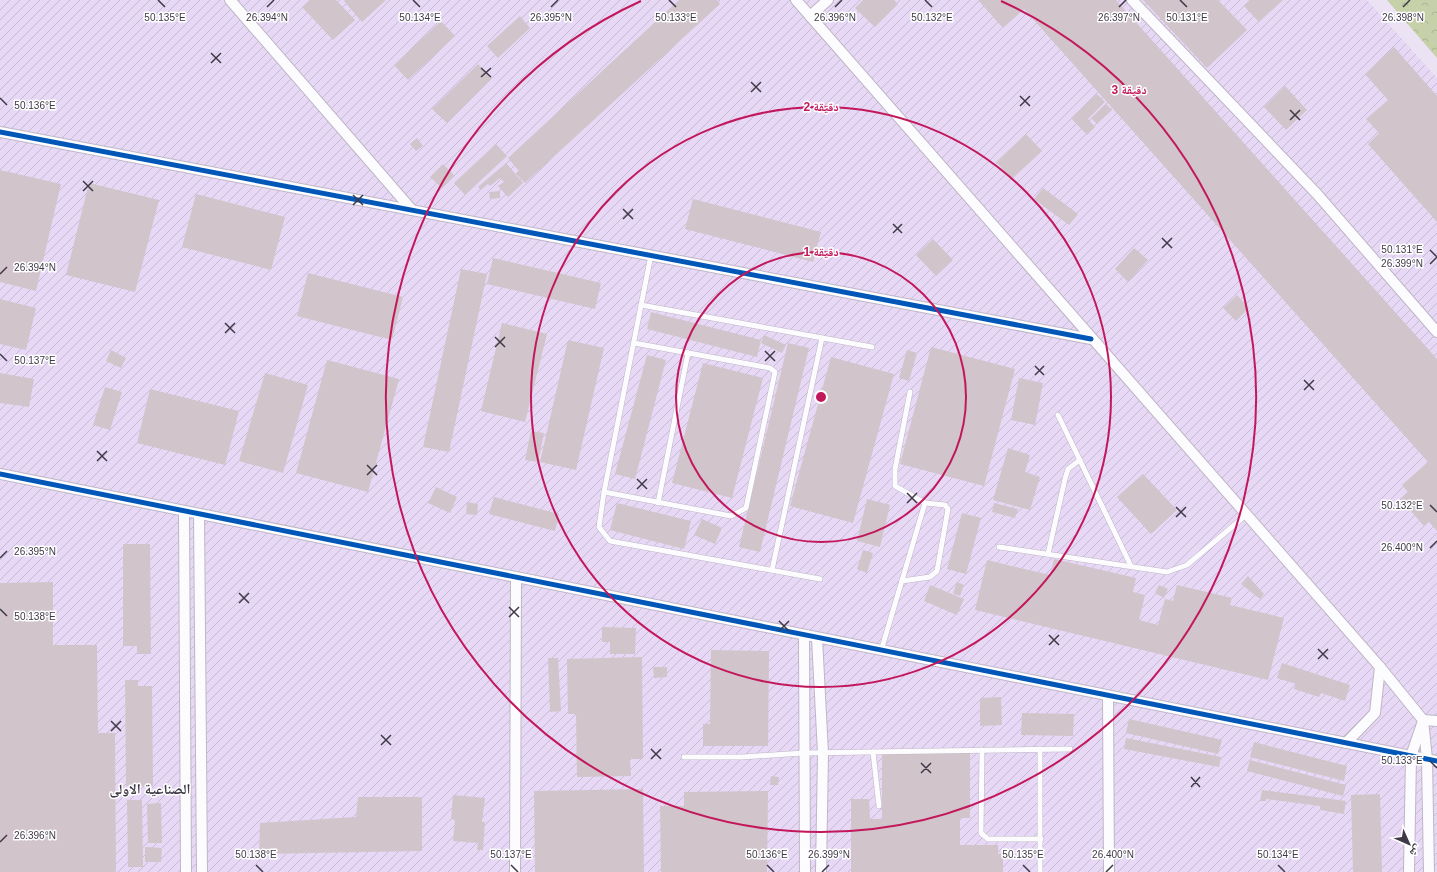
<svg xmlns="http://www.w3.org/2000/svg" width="1437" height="872" font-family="Arial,'Noto Naskh Arabic',sans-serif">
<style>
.industrial{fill:url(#industrial-furrows)}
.park{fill:url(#park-crowns)}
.building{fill:#d1c5cb}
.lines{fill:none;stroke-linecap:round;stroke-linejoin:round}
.lane-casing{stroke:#beb7c5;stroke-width:6}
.street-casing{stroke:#beb7c5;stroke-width:12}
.lane{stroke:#fcfbfd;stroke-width:5}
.street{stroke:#fcfbfd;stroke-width:10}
.cycleway-casing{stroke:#fff;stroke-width:8}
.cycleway{stroke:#0057b8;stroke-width:5}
.ticks{fill:none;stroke:#3f3846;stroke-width:1.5}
.ring{fill:none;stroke:#c2185b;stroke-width:2}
.labels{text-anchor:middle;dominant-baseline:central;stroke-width:3;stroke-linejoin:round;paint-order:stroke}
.neighbourhood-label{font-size:14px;font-weight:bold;fill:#3f3846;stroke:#fff}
.ticks-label{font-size:10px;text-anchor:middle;fill:#3f3846;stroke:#fff;stroke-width:3;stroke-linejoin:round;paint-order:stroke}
.centre{fill:#c2185b;stroke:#fff;stroke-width:2}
.ring-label{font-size:12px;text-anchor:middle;font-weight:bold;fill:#c2185b;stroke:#fff;stroke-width:3;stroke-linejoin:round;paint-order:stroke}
</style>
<defs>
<pattern id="industrial-furrows" width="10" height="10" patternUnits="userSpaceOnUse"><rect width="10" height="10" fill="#e7d8f6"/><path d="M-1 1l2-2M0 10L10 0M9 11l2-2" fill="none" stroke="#c7bad4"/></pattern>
<pattern id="park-crowns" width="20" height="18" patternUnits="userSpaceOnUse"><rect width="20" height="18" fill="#c7d1a9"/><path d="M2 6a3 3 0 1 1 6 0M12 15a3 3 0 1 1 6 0" fill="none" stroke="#acb493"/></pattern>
</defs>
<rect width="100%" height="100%" fill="#ebe2f4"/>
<polygon class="industrial" points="0,0 1367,0 1437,78 1437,872 0,872"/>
<polygon class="park" points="1387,0 1437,0 1437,58"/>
<g class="building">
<polygon points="310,0 336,0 355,20 333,40 302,7"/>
<polygon points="345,0 386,0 362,22 344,1"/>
<polygon points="679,0 717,0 720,4 525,183 516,174 519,171 508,158"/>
<polygon points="863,0 894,0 898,4 875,27 855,8"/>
<polygon points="978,0 1116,0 1437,359 1437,531 1429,522 1424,526 1400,499 1408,492 1402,485 1428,462 1024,9 1003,28"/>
<polygon points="1143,0 1218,0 1247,30 1207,68"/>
<polygon points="1250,0 1283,0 1259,22 1244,6"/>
<polygon points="520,16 530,28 498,58 487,46"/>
<polygon points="441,21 455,36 408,80 394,65"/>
<polygon points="1394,47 1437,96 1437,222 1368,144 1379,133 1366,119 1388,100 1365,74"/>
<polygon points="478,64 492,78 447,123 432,109"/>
<polygon points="1285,86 1307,110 1286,130 1264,107"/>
<polygon points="1097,94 1105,102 1088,119 1095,127 1087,135 1071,118"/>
<polygon points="1106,104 1112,110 1097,124 1091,118"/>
<polygon points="1026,134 1042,151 1012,179 996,162"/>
<polygon points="417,138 423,146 416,151 410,144"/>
<polygon points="496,144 507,156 465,195 454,183"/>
<polygon points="506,163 523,183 508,197 498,186 504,182 500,178 490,186 488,184 481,190 478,187"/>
<polygon points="443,164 454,175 442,188 430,177"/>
<polygon points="0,170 61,184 36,291 0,282"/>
<polygon points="89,183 159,200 135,292 66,275"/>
<polygon points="1043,188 1078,214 1069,225 1034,199"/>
<polygon points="500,191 500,198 490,199 489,192"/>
<polygon points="196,194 285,217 271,270 182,247"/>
<polygon points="693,199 821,232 813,262 685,229"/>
<polygon points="933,239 953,260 936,276 916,255"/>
<polygon points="1134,248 1148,260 1128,282 1115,269"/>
<polygon points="493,258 601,283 595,309 487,284"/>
<polygon points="461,269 487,274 449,452 423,447"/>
<polygon points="308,273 403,297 392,340 297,316"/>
<polygon points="1237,295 1249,308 1236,321 1223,308"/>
<polygon points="0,299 36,308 26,350 0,344"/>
<polygon points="651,312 761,340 757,357 647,329"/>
<polygon points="502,323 547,334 525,422 481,411"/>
<polygon points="764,335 786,345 782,353 761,343"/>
<polygon points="568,340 604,348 576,470 540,462"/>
<polygon points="788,343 809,348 760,552 739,547"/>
<polygon points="931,347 1015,369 984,486 900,464"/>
<polygon points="111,350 126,358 121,368 106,361"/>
<polygon points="907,350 917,353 909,381 899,378"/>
<polygon points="647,355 666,360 635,479 615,474"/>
<polygon points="831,357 894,374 853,523 790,506"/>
<polygon points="327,360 399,379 368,492 296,473"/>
<polygon points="703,363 763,378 732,498 672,483"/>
<polygon points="0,373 34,379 29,407 0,403"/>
<polygon points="265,373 308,385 283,473 239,461"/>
<polygon points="1019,378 1043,383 1035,425 1011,420"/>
<polygon points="105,387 122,392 110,430 93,425"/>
<polygon points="150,389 239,411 225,465 137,443"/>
<polygon points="531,431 544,433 538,462 525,460"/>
<polygon points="1008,448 1030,455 1025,472 1040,477 1030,510 993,500"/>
<polygon points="1143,474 1177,510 1151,534 1117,497"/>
<polygon points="436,487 457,497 450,513 428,503"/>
<polygon points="494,497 559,514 555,531 489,514"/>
<polygon points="867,499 890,505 880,547 857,541"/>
<polygon points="467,502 478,504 477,515 466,514"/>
<polygon points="617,503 691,521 684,549 610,530"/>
<polygon points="994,503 1018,509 1015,518 992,512"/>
<polygon points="962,513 981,518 966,574 947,569"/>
<polygon points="702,519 722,528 715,544 694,535"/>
<polygon points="123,544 150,544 151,654 137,654 137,646 123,646"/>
<polygon points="863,550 873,553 867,573 857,569"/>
<polygon points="1054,559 1136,578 1133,592 1145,595 1139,620 1158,625 1165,599 1173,601 1177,585 1232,598 1230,605 1284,618 1268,680 975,610 987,560 1050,575"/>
<polygon points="1248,576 1264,594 1260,599 1241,584"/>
<polygon points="53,582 53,645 97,645 98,733 115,733 116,872 0,872 0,583"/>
<polygon points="957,582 964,585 960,596 953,593"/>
<polygon points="930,585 964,599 957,615 924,601"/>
<polygon points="1159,585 1168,589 1164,598 1155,593"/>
<polygon points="602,627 636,628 635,654 610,654 610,642 602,642"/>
<polygon points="711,650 769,651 768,746 703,746 703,724 710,724"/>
<polygon points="642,657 643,759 630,759 631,776 577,777 576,714 568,714 567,659"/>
<polygon points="548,658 558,658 561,711 550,712"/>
<polygon points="1282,663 1350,685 1345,701 1321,693 1319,697 1294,689 1296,684 1277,678"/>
<polygon points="653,667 667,667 667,677 654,678"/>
<polygon points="125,680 138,680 138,686 152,686 153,786 126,786"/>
<polygon points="1001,697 1002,725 980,726 980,698"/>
<polygon points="1022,713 1074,714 1073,736 1021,735"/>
<polygon points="1129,719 1222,740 1218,754 1126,733"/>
<polygon points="1126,738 1221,757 1219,767 1124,749"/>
<polygon points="1254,742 1347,766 1344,781 1250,757"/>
<polygon points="970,752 970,818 960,818 960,845 998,845 998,854 1003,853 1003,872 851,872 851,799 869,799 870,819 882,819 882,753"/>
<polygon points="1250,760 1346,785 1343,796 1247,771"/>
<polygon points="771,776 779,777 778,785 770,785"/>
<polygon points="643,789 644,872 535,872 534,791"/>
<polygon points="1262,790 1346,801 1344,814 1320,810 1320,806 1266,799 1266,801 1260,801"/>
<polygon points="768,791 767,872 661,872 660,806 684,806 684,792"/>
<polygon points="1380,794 1382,872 1353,872 1351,795"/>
<polygon points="453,795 485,798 482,822 485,822 483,850 477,850 478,843 453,841 455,820 451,819"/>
<polygon points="358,797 422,797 422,851 259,854 260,823 356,817"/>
<polygon points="127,800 142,800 143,867 128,867"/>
<polygon points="161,803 162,843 148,843 147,804"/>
<polygon points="145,847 162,848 161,862 145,862"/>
</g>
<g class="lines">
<g class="lane-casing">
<g id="lane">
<polyline points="641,305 872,347"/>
<polyline points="634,343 770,368 775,372 746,508 731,516 604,492 651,255"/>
<polyline points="1058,415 1131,566"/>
<polyline points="604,492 599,527 610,541 820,579"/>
<polyline points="658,503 688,353"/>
<polyline points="999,547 1167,572 1187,565 1246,515"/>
<polyline points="1048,554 1065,479 1068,469 1080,460"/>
<polyline points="772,570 822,338"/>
<polyline points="902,581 930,577 937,571 948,509 945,505 925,503"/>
<polyline points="881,651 925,503 895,486 895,469 910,392"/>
<polyline points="982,750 981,833 988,839 1041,839"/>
<polyline points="873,752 879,806"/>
<polyline points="684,757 742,757 803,753 1070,749"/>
<polyline points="1040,872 1040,749"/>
</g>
</g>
<g class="street-casing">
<g id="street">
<polyline points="230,0 412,210"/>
<polyline points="796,0 1380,667 1423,720 1427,759 1429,872"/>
<polyline points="1132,0 1317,194 1437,332"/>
<polyline points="810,16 828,0"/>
<polyline points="0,132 1091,339"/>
<polyline points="0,474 1437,761"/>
<polyline points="184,511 186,872"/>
<polyline points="199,514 202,872"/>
<polyline points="804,636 805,872"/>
<polyline points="817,638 823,753 821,872"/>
<polyline points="1108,696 1109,872"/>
<polyline points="1423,720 1437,721"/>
<polyline points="1346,743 1375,713 1380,667"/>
<polyline points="515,872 516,578"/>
<polyline points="1409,872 1411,756 1422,724"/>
</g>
</g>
<use href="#lane" class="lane"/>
<use href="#street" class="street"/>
<g class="cycleway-casing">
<g id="cycleway">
<polyline points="0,132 1091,339"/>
<polyline points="0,474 1437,761"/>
</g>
</g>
<use href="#cycleway" class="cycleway"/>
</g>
<path class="ticks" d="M 158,0 L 165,7M 413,0 L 420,7M 669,0 L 676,7M 925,0 L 932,7M 1180,0 L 1187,7M 267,7 L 274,0M 551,7 L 558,0M 835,7 L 842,0M 1119,7 L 1126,0M 1403,7 L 1410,0M 211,53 L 221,63M 211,63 L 221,53M 481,68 L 491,77M 481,77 L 491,68M 751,82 L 761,92M 751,92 L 761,82M 1020,96 L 1030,106M 0,98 L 7,105M 1020,106 L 1030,96M 1290,110 L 1300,120M 1290,120 L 1300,110M 83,181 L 93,191M 83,191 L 93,181M 353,195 L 363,205M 353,205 L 363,195M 623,209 L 633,219M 623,219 L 633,209M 893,224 L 902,233M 893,233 L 902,224M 1162,238 L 1172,248M 1162,248 L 1172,238M 1430,250 L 1437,257M 1430,264 L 1437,257M 0,274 L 7,267M 225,323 L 235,333M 225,333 L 235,323M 495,337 L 505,347M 495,347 L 505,337M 765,351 L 775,361M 0,354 L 7,361M 765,361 L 775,351M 1035,366 L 1044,375M 1035,375 L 1044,366M 1304,380 L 1314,390M 1304,390 L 1314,380M 97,451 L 107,461M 97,461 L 107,451M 367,465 L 377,475M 367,475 L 377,465M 637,479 L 647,489M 637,489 L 647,479M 907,493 L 917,503M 907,503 L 917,493M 1430,505 L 1437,512M 1176,507 L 1186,517M 1176,517 L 1186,507M 1430,548 L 1437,541M 0,558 L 7,551M 239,593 L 249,603M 239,603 L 249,593M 509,607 L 519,617M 0,609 L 7,616M 509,617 L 519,607M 779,621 L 789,631M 779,631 L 789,621M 1049,635 L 1059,645M 1049,645 L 1059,635M 1318,649 L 1328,659M 1318,659 L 1328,649M 111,721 L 121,731M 111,731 L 121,721M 381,735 L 391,745M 381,745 L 391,735M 651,749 L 661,759M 651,759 L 661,749M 1430,761 L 1437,768M 921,763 L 931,773M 921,773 L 931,763M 1191,777 L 1200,787M 1191,787 L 1200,777M 0,842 L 7,835M 256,865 L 263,872M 511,865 L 518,872M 767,865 L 774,872M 1023,865 L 1030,872M 1278,865 L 1285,872M 822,872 L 829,865M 1106,872 L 1113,865"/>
<g class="ring">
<circle cx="821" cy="397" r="145"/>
<circle cx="821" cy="397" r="290"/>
<path d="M1001 1A435 435 0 1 1 641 1"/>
</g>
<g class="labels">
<g class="neighbourhood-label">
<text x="150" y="789">الصناعية الاولى</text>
</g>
</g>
<g class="ticks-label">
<text x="165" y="21">50.135°E</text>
<text x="267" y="21">26.394°N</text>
<text x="420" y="21">50.134°E</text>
<text x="551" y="21">26.395°N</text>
<text x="676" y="21">50.133°E</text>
<text x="835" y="21">26.396°N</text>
<text x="932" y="21">50.132°E</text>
<text x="1119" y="21">26.397°N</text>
<text x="1187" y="21">50.131°E</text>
<text x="1403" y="21">26.398°N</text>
<text x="35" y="109">50.136°E</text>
<text x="1402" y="253">50.131°E</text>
<text x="1402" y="267">26.399°N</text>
<text x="35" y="271">26.394°N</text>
<text x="35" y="364">50.137°E</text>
<text x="1402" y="509">50.132°E</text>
<text x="1402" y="551">26.400°N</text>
<text x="35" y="555">26.395°N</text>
<text x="35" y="620">50.138°E</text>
<text x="1402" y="764">50.133°E</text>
<text x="35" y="839">26.396°N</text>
<text x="256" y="858">50.138°E</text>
<text x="767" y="858">50.136°E</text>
<text x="829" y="858">26.399°N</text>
<text x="1278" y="858">50.134°E</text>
<text x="511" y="858">50.137°E</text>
<text x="1023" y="858">50.135°E</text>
<text x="1113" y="858">26.400°N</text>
</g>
<circle cx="821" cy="397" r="6" class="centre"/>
<g class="ring-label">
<text x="1129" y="94">3 دقيقة</text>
<text x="821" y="111">2 دقيقة</text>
<text x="821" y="256">1 دقيقة</text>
</g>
<g transform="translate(1409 844) rotate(135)" stroke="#ffffff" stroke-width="3" paint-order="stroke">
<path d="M0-3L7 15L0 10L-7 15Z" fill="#3f3846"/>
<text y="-6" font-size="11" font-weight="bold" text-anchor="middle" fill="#3f3846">ش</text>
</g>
</svg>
